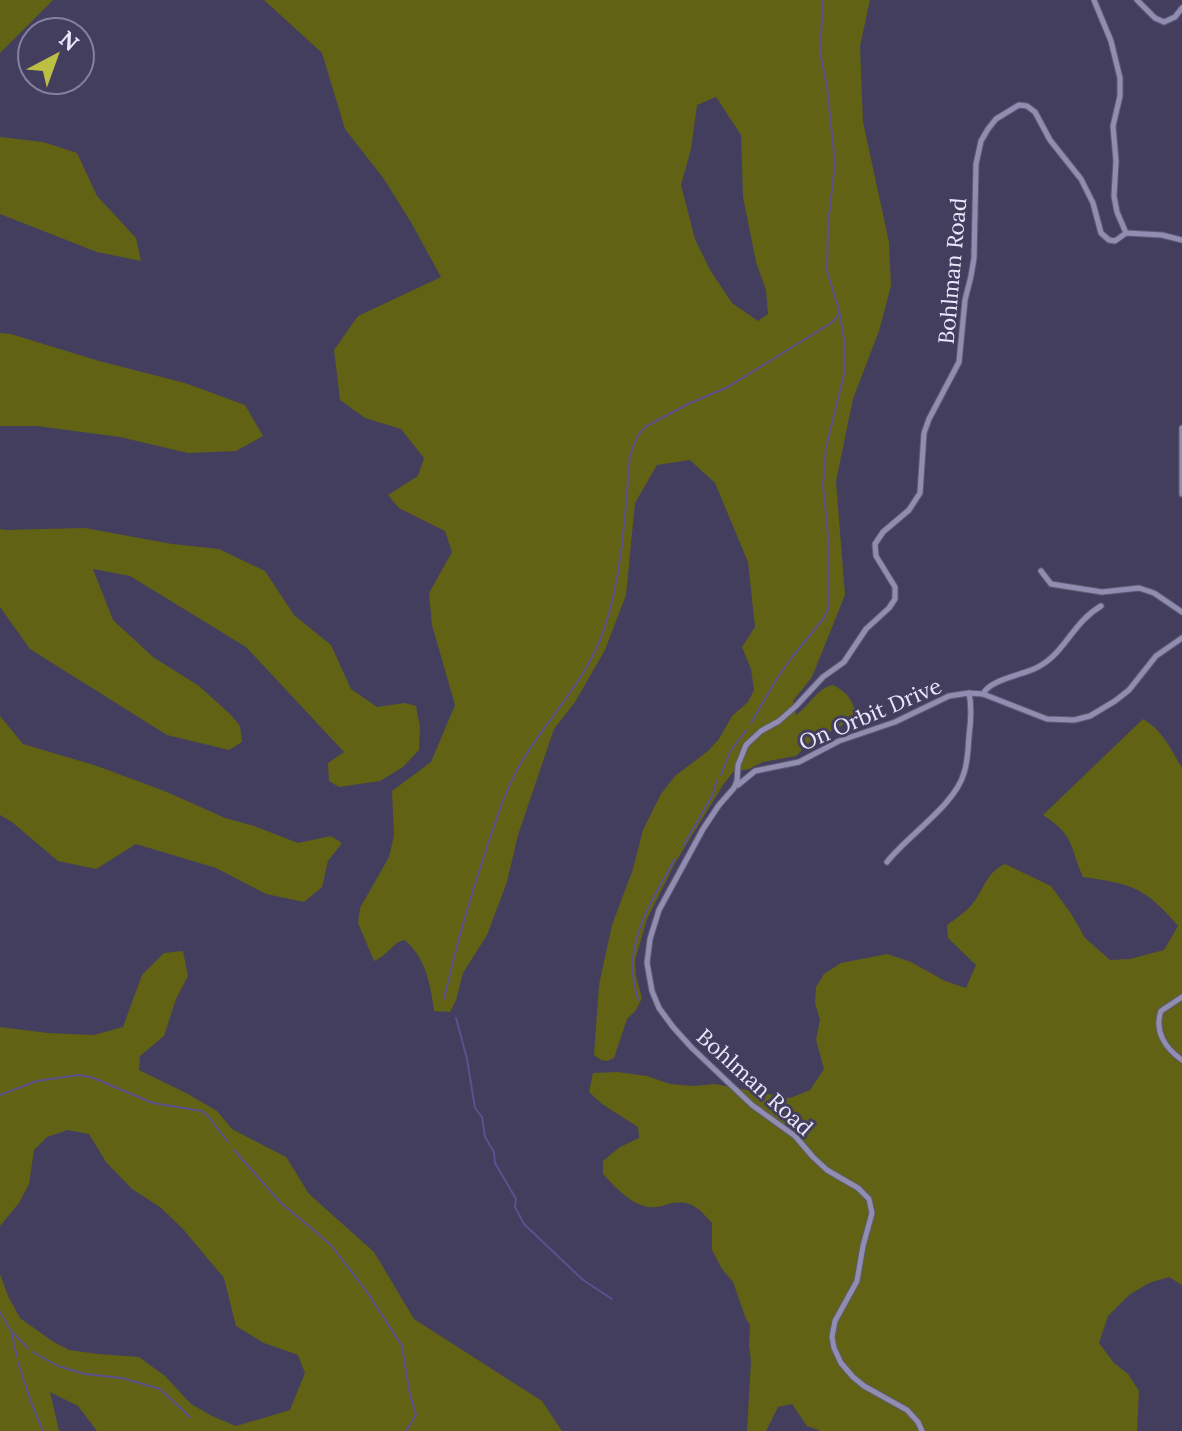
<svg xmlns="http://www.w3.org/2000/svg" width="1182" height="1431" font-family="Lora,serif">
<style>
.green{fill:#616214;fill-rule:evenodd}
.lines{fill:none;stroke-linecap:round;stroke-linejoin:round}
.stream{stroke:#5c508f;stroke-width:2}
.minor-casing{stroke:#5f5c76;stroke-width:7}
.minor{stroke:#918db1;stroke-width:5}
.labels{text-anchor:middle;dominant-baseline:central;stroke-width:6;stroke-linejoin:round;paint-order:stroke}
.street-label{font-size:22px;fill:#eae8fc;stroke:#433e5d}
</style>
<rect width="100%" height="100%" fill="#433e5d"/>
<g class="green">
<polygon points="0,0 53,0 0,53"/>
<path d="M 264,0 L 870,0 L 860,46 L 863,122 L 889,242 L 891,286 L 879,331 L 853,399 L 836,481 L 845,595 L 812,677 L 793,701 L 796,715 C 810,705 817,688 833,685 C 846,692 852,698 855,712 L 840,727 L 812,740 L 796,756 L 763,762 L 749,769 L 733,772 L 723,785 L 675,863 L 647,919 L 635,960 L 636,976 L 642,998 L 636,1010 L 627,1019 L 614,1058 L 607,1061 L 601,1060 L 594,1055 L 599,985 L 612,925 L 633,869 L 643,830 L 661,794 L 675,776 L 708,751 L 719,739 L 732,716 L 748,702 L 754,690 L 751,669 L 742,647 L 755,627 L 748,562 L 715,483 L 690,460 L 657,465 L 635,503 L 626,595 L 605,650 L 575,702 L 554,729 L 518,835 L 507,882 L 487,935 L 463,973 L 456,1000 L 450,1012 L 434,1011 C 431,986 425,955 404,940 C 392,943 387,956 374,961 L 358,923 L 360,908 L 389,857 L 394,836 L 392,791 L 431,762 L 455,705 L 432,625 L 429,593 L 452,552 L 445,531 L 399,508 L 388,495 L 418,476 L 424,458 L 401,429 L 365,418 L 340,400 L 334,350 L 358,316 L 441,277 L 412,224 L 384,179 L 345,129 L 322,53 ZM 716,97 L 741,135 L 743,197 L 756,262 L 766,290 L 768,314 L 758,321 L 732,303 L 710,270 L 695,239 L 681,185 L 691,149 L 697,105 Z"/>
<polygon points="0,137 43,142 77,153 97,196 136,238 141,261 97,252 0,214"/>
<polygon points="0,333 11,334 99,361 185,383 245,405 263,436 236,451 188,453 120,437 37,426 0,426"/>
<polygon points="85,528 172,544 219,549 265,571 294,615 331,645 351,689 377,707 405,703 416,706 420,727 419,750 403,767 380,781 339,787 329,781 328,763 344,752 246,647 130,576 93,569 113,620 153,657 199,686 231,715 240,726 242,742 229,750 167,735 30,649 0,607 0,529 5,530"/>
<polygon points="0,716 23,744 97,766 167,792 225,818 254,826 298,843 331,836 342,843 328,861 322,887 304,902 266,894 216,868 136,844 96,869 58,861 12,822 0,815"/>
<path d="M 1143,719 C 1162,730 1171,749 1182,768 L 1182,1285 L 1169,1277 L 1149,1283 L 1129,1295 L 1108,1316 L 1099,1343 L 1114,1363 L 1128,1374 L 1139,1391 L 1137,1431 L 821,1431 L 807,1426 L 792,1404 L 778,1407 L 766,1431 L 747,1431 L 751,1361 L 749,1345 L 750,1325 L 746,1319 L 733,1282 L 722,1269 L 712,1250 L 712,1223 C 697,1207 691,1199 668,1204 C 663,1206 655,1208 649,1207 C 630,1204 615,1187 603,1174 L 603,1161 L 620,1147 L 639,1138 L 638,1127 L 602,1104 L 589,1092 L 593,1073 L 617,1072 L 647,1076 L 670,1084 L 694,1086 L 715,1084 L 790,1098 L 810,1090 L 824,1069 L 816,1040 L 820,1020 L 815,1003 L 816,987 L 824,974 L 841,963 L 887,954 L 911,962 L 945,981 L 966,988 L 976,965 L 948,938 L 947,925 C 957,918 969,910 976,899 C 986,884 987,873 1005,864 L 1051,886 L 1072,915 L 1085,938 L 1110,960 L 1130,959 L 1164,950 L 1178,926 C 1145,887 1132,884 1083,877 C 1069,845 1075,836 1043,815 Z"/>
<polygon points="183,951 188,976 176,999 164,1036 140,1056 139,1070 188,1094 217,1111 232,1129 286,1157 309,1194 374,1252 414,1319 542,1401 562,1431 97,1431 78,1406 50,1392 59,1431 0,1431 0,1274 8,1296 20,1318 52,1341 69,1350 98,1354 139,1357 165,1376 191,1404 212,1416 236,1426 290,1410 305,1373 298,1355 264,1343 236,1326 224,1278 182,1228 160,1207 132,1189 106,1162 89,1134 68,1130 47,1137 34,1150 29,1184 19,1203 0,1226 0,1027 48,1033 94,1035 123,1027 142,975 164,953"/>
</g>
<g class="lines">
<g class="stream">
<polyline points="751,723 776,680 793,656 824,618 829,606 828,536 823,485 826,448 844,375 844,339 839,311"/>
<polyline points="721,775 730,752 746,730"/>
<polyline points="683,846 712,796 717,780"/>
<path d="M 444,999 C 455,950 469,901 485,853 C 495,823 505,790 521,763 C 546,721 581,686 600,640 C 622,584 625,515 630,455 L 637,437 L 645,427 L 688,404 L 728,387 L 831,323 L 837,317 L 839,310 L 827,271 L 828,224 L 835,164 L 827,86 L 820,53 L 823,0"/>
<path d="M 638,1000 C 636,992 634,984 633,976 C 629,934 655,894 675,859"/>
<polyline points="456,1018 467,1059 475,1108 482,1117 485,1137 494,1152 495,1163 516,1199 515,1207 524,1224 583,1280 612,1299"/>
<polyline points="0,1095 37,1081 78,1075 91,1077 153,1103 202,1111 208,1116 228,1142"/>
<polyline points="234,1150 280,1202 331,1245 367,1292 402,1346 409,1390 416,1415 406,1431"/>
<polyline points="0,1312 11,1331 28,1348"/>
<polyline points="12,1335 17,1357"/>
<polyline points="33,1352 58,1366 85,1374 122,1378 160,1389 190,1417"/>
<polyline points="18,1362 31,1402 43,1431"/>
</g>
<g class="minor-casing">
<g id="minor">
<polyline points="1137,0 1155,18 1164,22 1175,17 1182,8"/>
<polyline points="1126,233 1162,235 1182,240"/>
<polyline points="1182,428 1182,494"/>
<polyline points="1041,571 1051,584 1102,592 1139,588 1154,593 1182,612"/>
<path d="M 983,694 C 990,679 1024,675 1038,667 C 1066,652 1072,623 1101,606"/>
<polyline points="738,785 755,771 799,762 839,741 895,722 949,696 969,693 983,694 1047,719 1074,720 1090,716 1115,701 1129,690 1156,656 1182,638"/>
<path d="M 887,862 C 908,835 955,805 964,773 C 968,761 968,748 969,736 C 971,721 972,707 969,693"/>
<path d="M 1182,997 L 1161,1011 C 1154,1031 1165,1048 1182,1060"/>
<polyline points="922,1431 918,1422 907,1410 864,1386 853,1377 841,1363 834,1348 832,1337 835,1321 857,1281 863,1246 872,1213 869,1199 858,1188 827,1170 813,1157 795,1136 752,1105 692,1048 673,1027 659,1008 652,991 647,963 650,939 659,910 703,829 719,805 734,788 737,781 738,765 746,745 761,731 779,721 796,706 823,677 844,662 866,629 889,608 895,599 895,587 876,556 875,544 883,532 909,510 920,493 924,433 929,419 959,362 965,300 971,276 974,258 976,164 981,141 988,129 996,119 1019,105 1027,106 1035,112 1050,140 1081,179 1093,203 1101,233 1109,240 1115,241 1126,233 1117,212 1114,196 1116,161 1113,126 1120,96 1120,78 1111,41 1094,0"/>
</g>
</g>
<use href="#minor" class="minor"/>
</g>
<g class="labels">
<g class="street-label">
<text transform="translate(952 271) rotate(-85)">Bohlman Road</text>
<text transform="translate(870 714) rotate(-23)">On Orbit Drive</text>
<text transform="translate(755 1082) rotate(42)">Bohlman Road</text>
</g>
</g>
<g transform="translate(56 56) rotate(41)"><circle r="38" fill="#433e5d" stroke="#86829d" stroke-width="2"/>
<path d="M0-6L14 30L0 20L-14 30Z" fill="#bdbf43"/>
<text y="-12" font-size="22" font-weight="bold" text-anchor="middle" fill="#eae8fc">N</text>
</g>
</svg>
